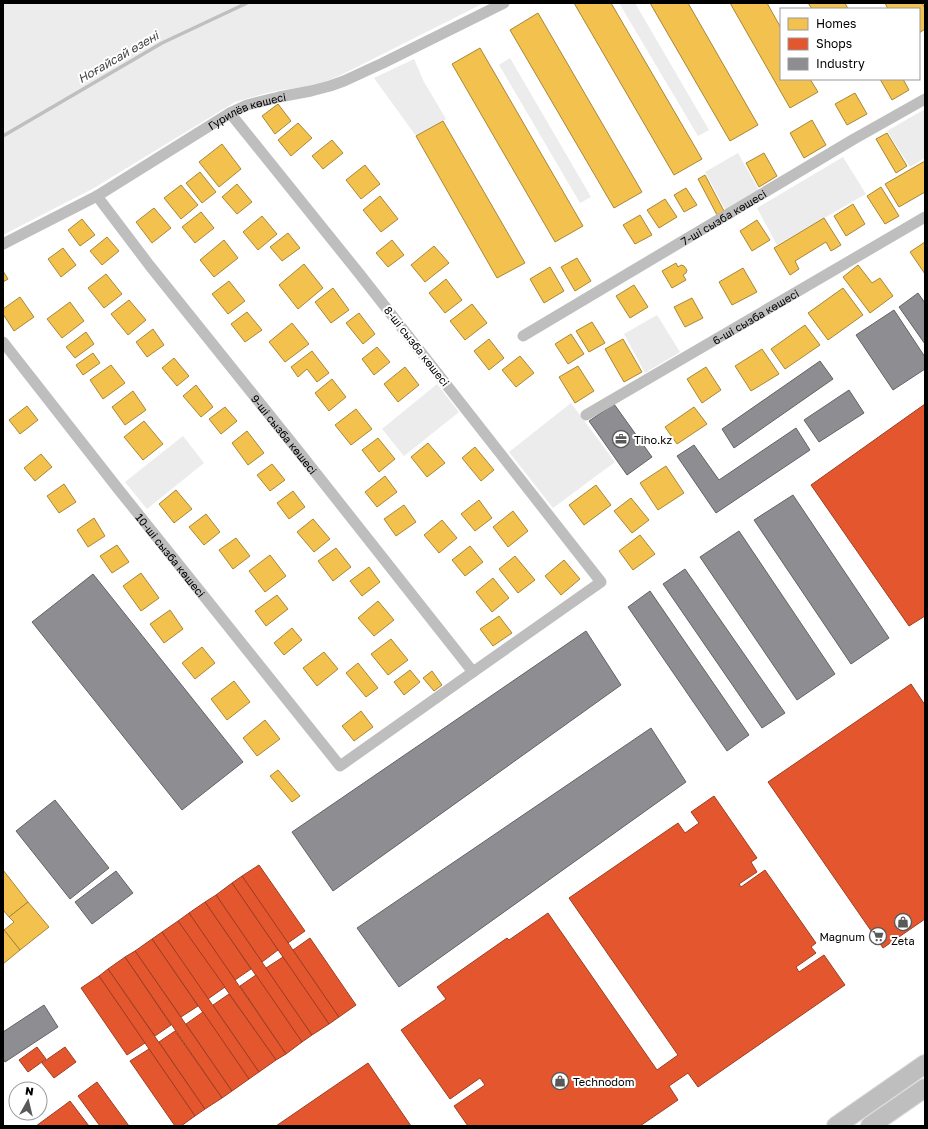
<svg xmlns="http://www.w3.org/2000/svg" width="928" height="1129" font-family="'Golos Text',sans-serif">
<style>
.green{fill:#ececec}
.homes{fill:#f2c14e;stroke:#a98737}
.shops{fill:#e4572e;stroke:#a03d20}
.industry{fill:#8d8d92;stroke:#636366}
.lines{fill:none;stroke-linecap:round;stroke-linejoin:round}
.stream{stroke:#bfbfbf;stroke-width:3.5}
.primary-casing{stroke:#dbdbdb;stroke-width:20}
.street{stroke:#bebebe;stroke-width:11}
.primary{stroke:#bebebe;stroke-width:18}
.labels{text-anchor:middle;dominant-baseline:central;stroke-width:4;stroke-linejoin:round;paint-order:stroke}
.street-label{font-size:11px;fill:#000;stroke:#fff}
.poi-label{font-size:11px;fill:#000;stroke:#fff;text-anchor:start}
.water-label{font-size:12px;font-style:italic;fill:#444;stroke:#fff}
</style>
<rect width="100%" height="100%" fill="#fff"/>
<g class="green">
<polygon points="3,3 484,3 343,74 325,82 308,87 281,90 263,94 235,102 94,188 3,235"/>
<polygon points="619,3 635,3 709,130 698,136"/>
<polygon points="510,58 591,197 580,203 499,65"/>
<polygon points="414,59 424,82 446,119 416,136 374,78"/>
<polygon points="925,109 925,158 910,167 887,131"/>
<polygon points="738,153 760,192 726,211 705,172"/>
<polygon points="843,157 866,194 777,245 757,208"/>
<polygon points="657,315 680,352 645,373 624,334"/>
<polygon points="437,384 459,412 404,456 382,429"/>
<polygon points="571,403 615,462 553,508 509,452"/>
<polygon points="183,436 204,463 147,509 125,482"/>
</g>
<g class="homes">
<polygon points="574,3 611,3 702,159 674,175"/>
<polygon points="650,3 688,3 758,125 730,141"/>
<polygon points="730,3 767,3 781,28 781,79 810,79 818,92 790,108"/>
<polygon points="808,3 845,3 848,9 812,9"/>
<polygon points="885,3 922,3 925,8 925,29 919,33 919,9 888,9"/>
<polygon points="538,13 642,192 614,208 510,30"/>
<polygon points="480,48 583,226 555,242 452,64"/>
<polygon points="880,79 903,79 909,90 892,100"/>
<polygon points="855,93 867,114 847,125 835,104"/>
<polygon points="278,104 291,121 275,134 262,116"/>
<polygon points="812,120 826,145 804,158 790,133"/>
<polygon points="443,121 525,263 497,278 416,136"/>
<polygon points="298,123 312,138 291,156 278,140"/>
<polygon points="887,133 907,166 896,173 876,139"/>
<polygon points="332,140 343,153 323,169 312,156"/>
<polygon points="222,144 241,169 219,187 199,162"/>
<polygon points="764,153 777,176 759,187 746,163"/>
<polygon points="925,161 925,192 899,207 885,184"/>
<polygon points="365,165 380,184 361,199 346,180"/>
<polygon points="200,172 216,192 202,203 186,183"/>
<polygon points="705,175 724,211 717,215 698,179"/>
<polygon points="237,184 252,202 237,214 222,197"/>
<polygon points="181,185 198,205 181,219 164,198"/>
<polygon points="881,187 899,216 885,224 867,196"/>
<polygon points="686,188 697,205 684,212 674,195"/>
<polygon points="380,196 398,219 381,232 363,210"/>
<polygon points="665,199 677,217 659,228 647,210"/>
<polygon points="853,204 865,224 846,236 834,216"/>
<polygon points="154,208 171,228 152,243 136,222"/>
<polygon points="201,212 214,228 195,243 182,227"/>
<polygon points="640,215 652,235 635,244 623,225"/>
<polygon points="262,216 277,234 258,250 243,232"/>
<polygon points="824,218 841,245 831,251 826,242 795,261 799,269 790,275 774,248"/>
<polygon points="82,219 95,235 80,246 68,230"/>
<polygon points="757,220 770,240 752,251 740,231"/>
<polygon points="288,233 300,248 282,261 270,247"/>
<polygon points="107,237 119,251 102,265 90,251"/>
<polygon points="224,240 238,258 214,277 200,260"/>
<polygon points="392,240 404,255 388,267 376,253"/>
<polygon points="925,242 925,274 910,252"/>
<polygon points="434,246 449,263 425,282 411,265"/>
<polygon points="63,248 76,265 61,277 48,259"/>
<polygon points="577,258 591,281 575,291 561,267"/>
<polygon points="676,263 678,267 681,265 684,266 687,270 686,273 683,275 686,280 672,288 662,271"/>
<polygon points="304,264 323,288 298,309 279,285"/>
<polygon points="858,265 872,283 880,278 893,296 870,313 843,277"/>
<polygon points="550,267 564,291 544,303 530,279"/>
<polygon points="743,268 757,292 732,305 719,282"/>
<polygon points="3,271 8,279 3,282"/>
<polygon points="106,274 122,294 104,308 88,288"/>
<polygon points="446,279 462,300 445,313 429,293"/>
<polygon points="229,281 245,301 228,314 212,294"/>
<polygon points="634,285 648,307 630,318 616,296"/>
<polygon points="333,288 349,310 331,323 315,302"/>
<polygon points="843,288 863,315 828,340 808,313"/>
<polygon points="20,297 34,317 14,331 3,314 3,309"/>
<polygon points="692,298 703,318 685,327 674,307"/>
<polygon points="129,300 146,320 128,335 111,314"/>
<polygon points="70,302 84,321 62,338 47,319"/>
<polygon points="472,304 487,323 465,340 450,321"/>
<polygon points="247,312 262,330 245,342 231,324"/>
<polygon points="359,313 375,334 363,344 346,323"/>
<polygon points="592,322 605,343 589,352 576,331"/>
<polygon points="292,323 309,344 285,362 269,342"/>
<polygon points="805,325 820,345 785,369 771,349"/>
<polygon points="153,329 164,345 147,357 136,342"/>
<polygon points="86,332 94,344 75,358 66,347"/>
<polygon points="571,334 584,354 568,364 555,344"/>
<polygon points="489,339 504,358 489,370 474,351"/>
<polygon points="623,339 642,372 624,382 605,349"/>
<polygon points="377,347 390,362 374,375 362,359"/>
<polygon points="762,349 779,374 751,391 735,366"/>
<polygon points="312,351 329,373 317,382 307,369 298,377 291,367"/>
<polygon points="93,353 100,363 83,375 76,365"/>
<polygon points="520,356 534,373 516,387 502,370"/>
<polygon points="174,358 189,376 177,386 162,368"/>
<polygon points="111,365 125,383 103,399 90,380"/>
<polygon points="578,366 594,391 575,403 559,377"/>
<polygon points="405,367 419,385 398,402 384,384"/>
<polygon points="706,367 721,390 702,403 687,379"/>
<polygon points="332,379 346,397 329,411 315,393"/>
<polygon points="196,385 213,407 201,417 183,396"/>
<polygon points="133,391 146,410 125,425 112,407"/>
<polygon points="27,406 38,420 20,434 9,420"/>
<polygon points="225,407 237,421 221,434 209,419"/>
<polygon points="694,407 707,424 677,444 665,427"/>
<polygon points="356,409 372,429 351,445 335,425"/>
<polygon points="144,421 163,444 143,460 124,437"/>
<polygon points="247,431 264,453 248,465 232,443"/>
<polygon points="378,438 395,459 379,472 362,450"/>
<polygon points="428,443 445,463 427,477 411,457"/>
<polygon points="475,447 494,470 481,481 462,458"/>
<polygon points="41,454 52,467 35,481 24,468"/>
<polygon points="272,464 285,480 270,491 257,475"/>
<polygon points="666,466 684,493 658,510 640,483"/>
<polygon points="385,476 397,492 377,507 365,492"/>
<polygon points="64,484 76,502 59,513 47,496"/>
<polygon points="596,485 611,505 584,525 569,505"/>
<polygon points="176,490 192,509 174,523 159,504"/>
<polygon points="293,491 305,507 289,519 277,503"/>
<polygon points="631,498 649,520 632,533 614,511"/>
<polygon points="479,500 492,518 475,531 461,514"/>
<polygon points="404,505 416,522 396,536 384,519"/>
<polygon points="513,511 528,531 508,547 493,527"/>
<polygon points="206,514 220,532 204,545 189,527"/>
<polygon points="94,518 105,536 88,547 77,530"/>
<polygon points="313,519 330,539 314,552 297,532"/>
<polygon points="442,520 457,538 439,553 424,535"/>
<polygon points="640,535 655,554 633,570 619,551"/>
<polygon points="236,538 250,556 233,569 219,550"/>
<polygon points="117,545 129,562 112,573 100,556"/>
<polygon points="470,546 483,562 465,576 452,560"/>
<polygon points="336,548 351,567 333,581 318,561"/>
<polygon points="270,555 286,576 265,592 249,571"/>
<polygon points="515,556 535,580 518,593 499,569"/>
<polygon points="564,560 580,579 561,595 545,576"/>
<polygon points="369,567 380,582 362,596 350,581"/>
<polygon points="141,573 159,598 141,611 123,586"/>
<polygon points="493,578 509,598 492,612 476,592"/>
<polygon points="277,595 288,609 266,626 255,611"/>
<polygon points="378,601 394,620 374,636 358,618"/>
<polygon points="170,610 183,629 164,643 150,624"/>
<polygon points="499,616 512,633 493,646 480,629"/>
<polygon points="292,628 302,640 284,655 274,643"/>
<polygon points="391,639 408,660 388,675 371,654"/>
<polygon points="202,647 215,663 195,679 182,663"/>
<polygon points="324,652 338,669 317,686 303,668"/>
<polygon points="358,663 378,688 366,697 346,673"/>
<polygon points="410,670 420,682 404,695 394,682"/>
<polygon points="432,671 442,685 434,691 423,678"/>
<polygon points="234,681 250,702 227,720 211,699"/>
<polygon points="361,711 373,727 354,741 342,726"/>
<polygon points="265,720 280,739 257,756 243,738"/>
<polygon points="278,770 300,796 292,802 270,776"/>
<polygon points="3,870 28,902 9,917 3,910"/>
<polygon points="28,902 49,927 20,950 4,930 14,922 9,917"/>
<polygon points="4,930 20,950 3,964 3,931"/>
</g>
<g class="shops">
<polygon points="925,404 925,616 909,626 811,485"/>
<polygon points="911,684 925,705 925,919 883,948 768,782"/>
<polygon points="714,796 757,858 751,862 757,872 739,884 741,887 765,870 816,943 811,947 816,953 796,967 799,972 824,955 845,985 698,1087 688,1073 669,1086 678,1100 640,1126 468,1126 454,1106 485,1085 480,1078 450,1099 401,1030 446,999 437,987 507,938 509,940 548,913 657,1070 678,1055 569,898 678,823 685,833 699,823 691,812"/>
<polygon points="259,865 305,931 288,943 242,876"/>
<polygon points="242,876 339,1017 329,1024 232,883"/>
<polygon points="232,883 278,950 262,962 216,895"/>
<polygon points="216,895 312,1035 302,1042 205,902"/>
<polygon points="205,902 251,969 235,980 189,913"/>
<polygon points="189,913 286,1054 276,1060 178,921"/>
<polygon points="178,921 225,987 208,999 162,932"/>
<polygon points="162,932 259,1072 249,1079 152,939"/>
<polygon points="310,938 356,1005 339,1017 293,950"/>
<polygon points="152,939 198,1006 181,1017 135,951"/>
<polygon points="135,951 232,1091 222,1098 125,957"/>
<polygon points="125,957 171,1025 155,1036 108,969"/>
<polygon points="283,957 329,1024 312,1035 266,968"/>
<polygon points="108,969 205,1109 195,1116 99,976"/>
<polygon points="256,975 302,1042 286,1054 240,986"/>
<polygon points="99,976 145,1043 127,1055 81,988"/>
<polygon points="229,994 276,1060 259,1072 213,1005"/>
<polygon points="203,1012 249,1079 232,1091 186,1024"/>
<polygon points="175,1031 222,1098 205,1109 159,1042"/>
<polygon points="37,1047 46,1059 28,1072 19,1060"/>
<polygon points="65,1047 76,1062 54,1078 42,1063"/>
<polygon points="149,1049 195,1116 181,1126 175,1126 130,1061"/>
<polygon points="368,1063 411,1126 276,1126"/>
<polygon points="97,1082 129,1126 100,1126 78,1096"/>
<polygon points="70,1101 89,1126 36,1126 62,1107"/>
</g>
<g class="industry">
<polygon points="918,293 925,303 925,344 899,307"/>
<polygon points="894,310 925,357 925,369 893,390 856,335"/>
<polygon points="820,361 833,379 734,448 722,429"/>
<polygon points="849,390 864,413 819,442 804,420"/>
<polygon points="614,404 652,457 627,475 589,421"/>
<polygon points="796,428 810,450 716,513 677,456 694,445 719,480"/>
<polygon points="793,495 889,638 851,664 754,520"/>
<polygon points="739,531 835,674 797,700 700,557"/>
<polygon points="685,569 785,713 762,728 663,584"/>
<polygon points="93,574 243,762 182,810 32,622"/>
<polygon points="650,591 749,735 727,751 628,607"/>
<polygon points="586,631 621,685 333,891 292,832"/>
<polygon points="651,728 686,782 399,987 357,928"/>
<polygon points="55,800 109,868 70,899 16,831"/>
<polygon points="116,871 133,893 92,924 75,902"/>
<polygon points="44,1005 58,1027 5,1062 3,1059 3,1032"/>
</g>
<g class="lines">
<polyline class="stream" points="3,136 162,43 247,3"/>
<g class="primary-casing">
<g id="primary">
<polyline points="836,1126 925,1064"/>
<polyline points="870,1126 925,1088"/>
</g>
</g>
<g class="street">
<path id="s1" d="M 97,196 L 150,266 L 300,453 L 473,672"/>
<path id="s2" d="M 3,244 L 97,196 L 230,113 L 247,105 L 279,97 L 311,91 L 330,86 L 344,81 L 383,63 L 504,3"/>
<path id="s3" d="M 523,336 L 854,139 L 925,99"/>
<path id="s4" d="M 3,342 L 119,490 L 340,766 L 473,672 L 601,582 L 358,272 L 230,113"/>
<path id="s5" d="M 586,415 L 925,217"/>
</g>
<use href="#primary" class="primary"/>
</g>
<defs>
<g id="office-ring" transform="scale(0.9)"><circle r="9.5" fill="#fff" stroke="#595959" stroke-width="1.5"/><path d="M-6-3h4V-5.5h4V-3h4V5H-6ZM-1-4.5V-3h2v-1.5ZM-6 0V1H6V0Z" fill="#595959"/></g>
<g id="shop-ring" transform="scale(0.9)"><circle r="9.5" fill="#fff" stroke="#595959" stroke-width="1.5"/><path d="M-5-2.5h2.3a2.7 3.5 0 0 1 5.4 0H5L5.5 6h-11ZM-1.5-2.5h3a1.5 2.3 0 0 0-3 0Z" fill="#595959"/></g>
<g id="supermarket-ring" transform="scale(0.9)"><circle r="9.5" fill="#fff" stroke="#595959" stroke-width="1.5"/><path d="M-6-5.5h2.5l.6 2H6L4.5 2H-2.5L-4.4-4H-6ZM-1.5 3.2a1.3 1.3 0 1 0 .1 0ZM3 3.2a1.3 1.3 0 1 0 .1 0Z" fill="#595959"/></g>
</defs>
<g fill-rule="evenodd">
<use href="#office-ring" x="621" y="439"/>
<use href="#shop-ring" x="903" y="922"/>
<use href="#supermarket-ring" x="878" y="936"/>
<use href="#shop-ring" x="560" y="1081"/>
</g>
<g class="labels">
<g class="street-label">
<text stroke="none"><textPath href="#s2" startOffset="279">Гурилёв көшесі</textPath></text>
<text stroke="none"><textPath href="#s3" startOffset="233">7-ші сызба көшесі</textPath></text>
<text stroke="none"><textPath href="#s5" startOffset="196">6-ші сызба көшесі</textPath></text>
<text transform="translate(417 346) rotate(52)">8-ші сызба көшесі</text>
<text stroke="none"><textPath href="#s1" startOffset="303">9-ші сызба көшесі</textPath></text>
<text stroke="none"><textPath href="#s4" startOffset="271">10-ші сызба көшесі</textPath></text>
</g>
<g class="poi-label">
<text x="634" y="439">Tiho.kz</text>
<text x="865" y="936" text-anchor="end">Magnum</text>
<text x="903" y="940" text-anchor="middle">Zeta</text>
<text x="573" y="1081">Technodom</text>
</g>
<g class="water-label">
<text transform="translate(118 57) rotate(-30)">Ноғайсай өзені</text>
</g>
</g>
<rect width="928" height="1129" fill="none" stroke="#000000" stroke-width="8"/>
<rect x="780" y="8" width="140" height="72" fill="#ffffff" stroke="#999999"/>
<rect x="788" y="18" width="20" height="12" fill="#f2c14e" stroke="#999999"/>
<text x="816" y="28" font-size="12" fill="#000000">Homes</text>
<rect x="788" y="38" width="20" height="12" fill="#e4572e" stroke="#999999"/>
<text x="816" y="48" font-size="12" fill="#000000">Shops</text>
<rect x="788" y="58" width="20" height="12" fill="#8d8d92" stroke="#999999"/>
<text x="816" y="68" font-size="12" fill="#000000">Industry</text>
<g transform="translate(28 1101) rotate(8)"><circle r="19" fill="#ffffff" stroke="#999999"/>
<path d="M0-3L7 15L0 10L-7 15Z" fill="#595959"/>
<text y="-6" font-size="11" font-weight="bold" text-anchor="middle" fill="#000000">N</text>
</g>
</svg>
